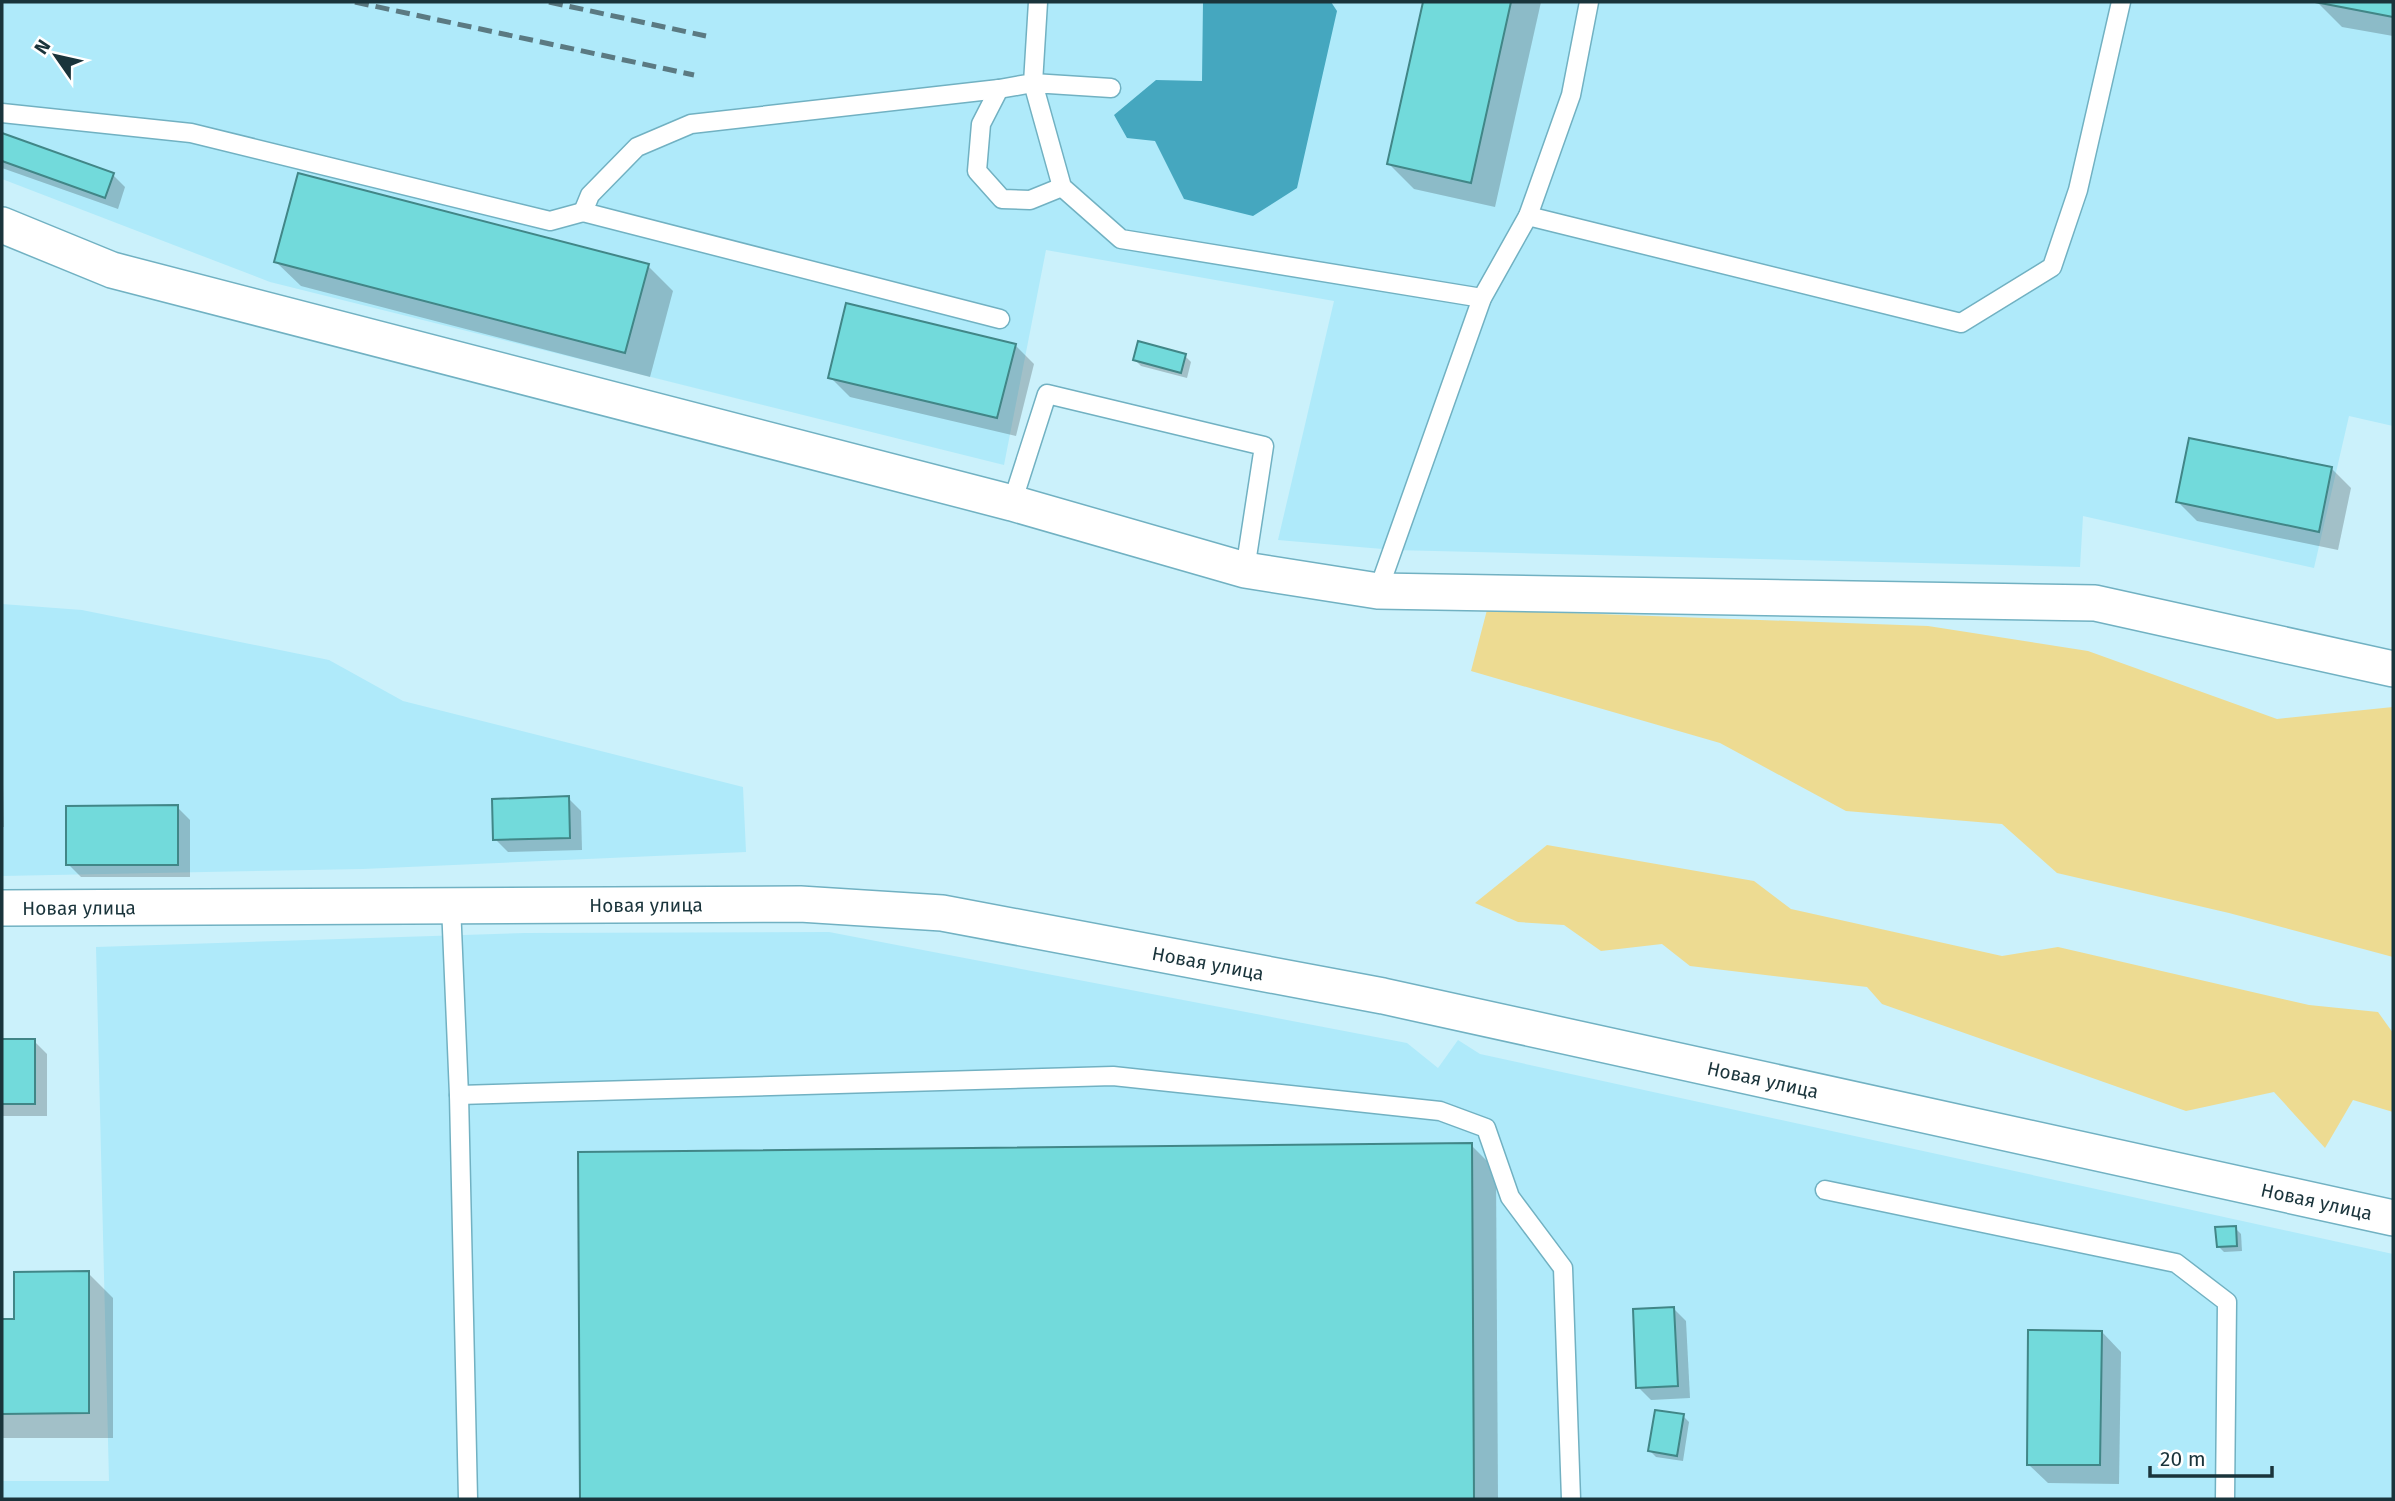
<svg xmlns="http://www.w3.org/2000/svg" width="2395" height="1501" font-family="'Fira Sans',sans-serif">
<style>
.built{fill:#afeafa}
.green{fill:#eddb92}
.water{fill:#45a7bf}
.shadow{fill:#0003}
.building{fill:#72dadb;stroke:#418687;stroke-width:2}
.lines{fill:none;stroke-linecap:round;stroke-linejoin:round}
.lane-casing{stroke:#71b1c2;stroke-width:21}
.street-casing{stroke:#71b1c2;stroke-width:38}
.lane{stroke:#fff;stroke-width:18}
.street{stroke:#fff;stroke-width:35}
.rail{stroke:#5b7a82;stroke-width:5;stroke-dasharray:14 7;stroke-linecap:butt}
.labels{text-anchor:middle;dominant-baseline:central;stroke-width:5;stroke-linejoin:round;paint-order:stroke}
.street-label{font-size:19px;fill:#1a343b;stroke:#fff}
</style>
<rect width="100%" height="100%" fill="#cbf1fb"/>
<g class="built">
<polygon points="2,2 2393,2 2393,426 2349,416 2314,568 2083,516 2080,567 1394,550 1278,540 1334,301 1046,250 1004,465 270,282 2,179"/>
<polygon points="2,604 82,610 329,660 403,701 743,787 746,852 363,869 2,876"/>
<polygon points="829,932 1407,1043 1438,1068 1458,1040 1480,1054 2393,1254 2393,1499 2,1499 2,1481 109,1481 96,947 525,933"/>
</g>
<g class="green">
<polygon points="1487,610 1928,626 2088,651 2277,719 2393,707 2393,957 2229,913 2057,873 2002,824 1846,811 1720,743 1471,671"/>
<polygon points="1547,845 1754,881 1791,909 2002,956 2058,947 2309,1005 2378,1012 2393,1033 2393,1112 2353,1100 2325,1148 2274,1092 2186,1111 1882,1004 1867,987 1690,966 1662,944 1601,951 1564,925 1518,922 1475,903"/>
</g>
<polygon class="water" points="1203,2 1331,2 1337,11 1297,188 1253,216 1184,199 1155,141 1127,138 1114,115 1156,80 1202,81"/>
<g class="shadow">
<polygon points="1425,2 1541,2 1495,207 1414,189 1389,164"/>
<polygon points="2317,2 2393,2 2393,36 2342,27"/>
<polygon points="2,135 113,175 125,187 118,209 2,168"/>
<polygon points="276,262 648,266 673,291 650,377 301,286"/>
<polygon points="1015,345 1034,364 1016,436 850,397 830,377"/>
<polygon points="1185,356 1191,362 1187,378 1141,366 1135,360"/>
<polygon points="2332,469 2351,488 2338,550 2197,521 2178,502"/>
<polygon points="2,742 4,827 2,827"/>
<polygon points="568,798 581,811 582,850 508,852 495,839"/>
<polygon points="177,807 190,820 190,877 81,877 68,864"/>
<polygon points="2,1041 34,1041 47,1054 47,1116 2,1116"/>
<polygon points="1471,1145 1496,1170 1498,1499 582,1499 579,1153"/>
<polygon points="2235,1228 2241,1234 2242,1251 2224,1252 2218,1246"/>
<polygon points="88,1273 113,1298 113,1438 2,1438 2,1321 15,1321"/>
<polygon points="1673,1308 1686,1321 1690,1398 1651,1400 1638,1387"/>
<polygon points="2102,1332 2121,1352 2119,1484 2048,1483 2028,1464"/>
<polygon points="1683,1416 1689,1422 1683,1461 1656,1457 1650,1451"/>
</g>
<g class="building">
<polygon points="1423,2 1511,2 1471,183 1387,164"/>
<polygon points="2315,2 2393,2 2393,17"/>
<polygon points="2,133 114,173 105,198 2,161"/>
<polygon points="298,173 649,264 625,353 274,262"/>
<polygon points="846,303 1016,344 997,418 828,378"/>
<polygon points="1138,341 1186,354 1181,373 1133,360"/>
<polygon points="2189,438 2332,467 2319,532 2176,502"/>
<polygon points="569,796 570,838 493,840 492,799"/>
<polygon points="178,805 178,865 66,865 66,806"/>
<rect x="2" y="1039" width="33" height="65"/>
<polygon points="1472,1143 1474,1499 580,1499 578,1152"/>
<polygon points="2236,1226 2237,1246 2217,1247 2215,1227"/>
<polygon points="89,1271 89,1413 2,1414 2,1319 14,1319 14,1272"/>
<polygon points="1674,1307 1678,1386 1636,1388 1633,1309"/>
<polygon points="2028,1330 2102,1331 2100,1465 2027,1465"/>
<polygon points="1655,1410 1684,1414 1677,1456 1648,1451"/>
</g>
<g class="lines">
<g class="lane-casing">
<g id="lane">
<polyline points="1038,2 1033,83 999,89 981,124 977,171 1002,199 1030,200 1062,187"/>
<polyline points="1111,88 1033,83 1062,187 1121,239 1482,298"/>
<polyline points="999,89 691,124 637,147 590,195 583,212 1000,319"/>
<polyline points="2,113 191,133 550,221 583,212"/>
<polyline points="1528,216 1961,323 2052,267 2078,190 2121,2"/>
<polyline points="1012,503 1047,394 1264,446 1245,570"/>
<polyline points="1378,591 1482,298 1528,216 1571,95 1589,2"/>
<polyline points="451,905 459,1095 468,1499"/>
<polyline points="459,1095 1113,1076 1440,1111 1486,1128 1510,1197 1563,1268 1571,1499"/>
<polyline points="1825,1190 2176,1263 2227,1302 2225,1499"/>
</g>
</g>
<g class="street-casing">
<g id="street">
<polyline points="2,225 112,270 1012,503 1245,570 1378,591 2095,603 2393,669"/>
<path id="s1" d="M 2,908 L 800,904 L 942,913 L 1383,996 L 2393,1218"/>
</g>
</g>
<use href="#lane" class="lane"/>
<use href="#street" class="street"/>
<g class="rail">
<polyline points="355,2 694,75"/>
<polyline points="549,2 706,36"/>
</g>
</g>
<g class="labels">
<g class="street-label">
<text stroke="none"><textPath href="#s1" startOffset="644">Новая улица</textPath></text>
<text stroke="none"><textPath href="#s1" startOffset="77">Новая улица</textPath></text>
<text stroke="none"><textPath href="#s1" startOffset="1211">Новая улица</textPath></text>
<text stroke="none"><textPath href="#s1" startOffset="1778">Новая улица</textPath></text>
<text stroke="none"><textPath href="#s1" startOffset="2345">Новая улица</textPath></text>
</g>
</g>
<rect width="2395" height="1501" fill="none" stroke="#1a343b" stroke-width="7"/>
<g transform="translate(56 56) rotate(304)" stroke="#ffffff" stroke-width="5" paint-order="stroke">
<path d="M0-5L12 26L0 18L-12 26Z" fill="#1a343b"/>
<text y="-10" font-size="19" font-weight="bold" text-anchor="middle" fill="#1a343b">N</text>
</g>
<path d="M2150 1466v10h122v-10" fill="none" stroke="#1a343b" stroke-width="3.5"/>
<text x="2160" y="1466" font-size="21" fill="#1a343b" stroke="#ffffff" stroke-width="5" paint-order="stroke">20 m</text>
</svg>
